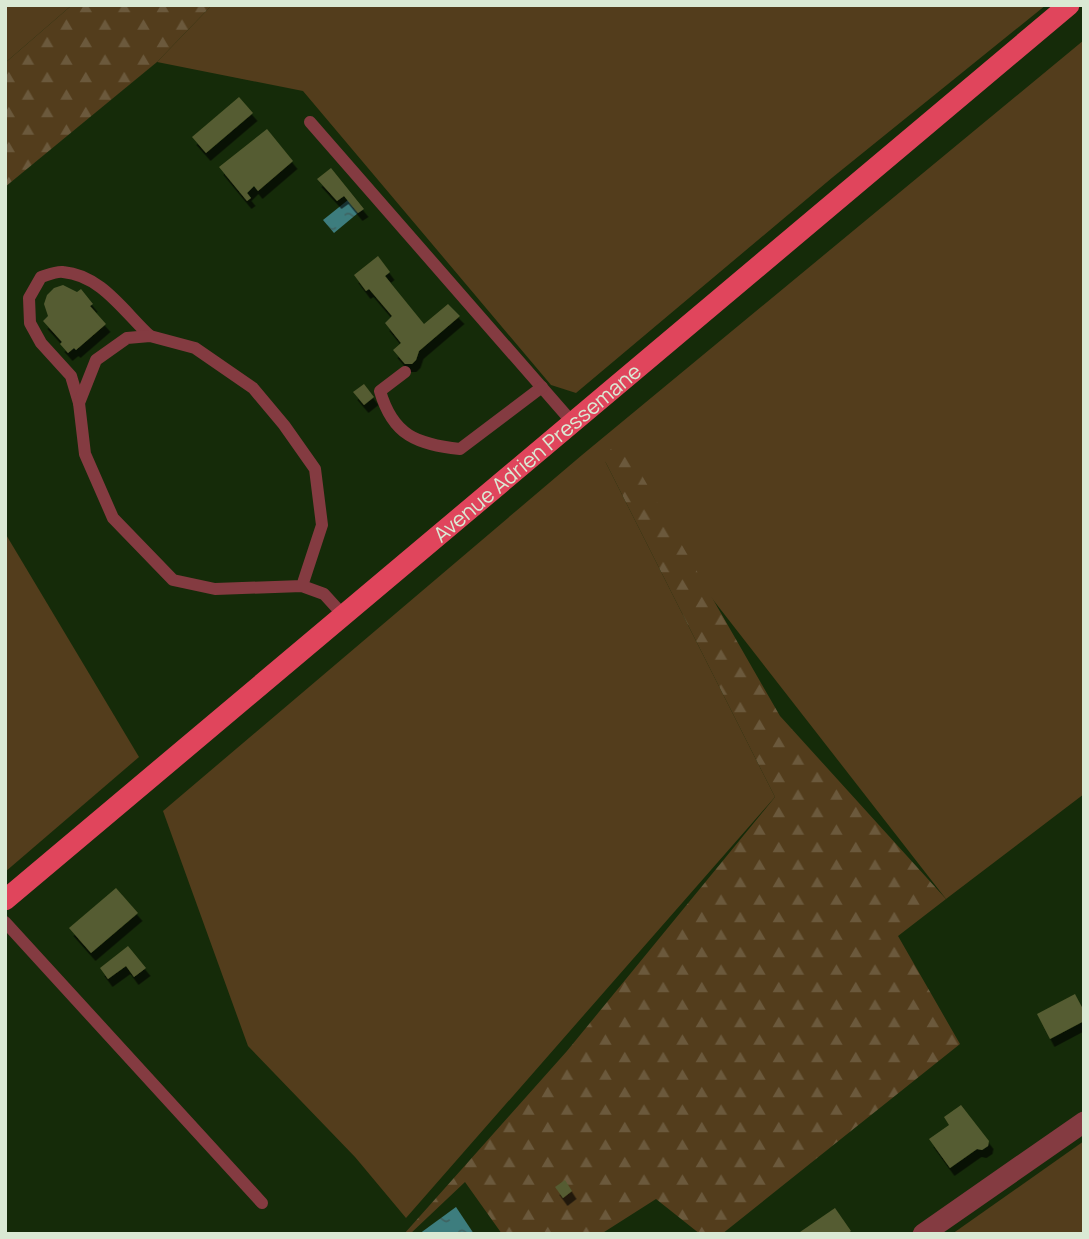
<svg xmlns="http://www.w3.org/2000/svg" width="1089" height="1239" font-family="Manrope,sans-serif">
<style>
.grass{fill:#533d1c}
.forest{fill:url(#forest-firs)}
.water{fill:url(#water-ripples)}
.building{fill:#555c31;filter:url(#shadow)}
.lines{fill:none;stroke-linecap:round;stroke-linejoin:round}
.service{stroke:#843b41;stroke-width:12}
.tertiary{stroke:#843b41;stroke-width:21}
.primary{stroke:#e0455c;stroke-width:21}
.labels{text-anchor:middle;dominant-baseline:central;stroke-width:5;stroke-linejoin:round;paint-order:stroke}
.street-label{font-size:21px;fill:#dae9d4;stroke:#152b09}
</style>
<defs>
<pattern id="forest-firs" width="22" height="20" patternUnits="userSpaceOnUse" patternTransform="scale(1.75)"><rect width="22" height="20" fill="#533d1c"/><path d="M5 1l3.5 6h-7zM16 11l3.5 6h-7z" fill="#6b593c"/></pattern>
<pattern id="water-ripples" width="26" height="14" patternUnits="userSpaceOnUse" patternTransform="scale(1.75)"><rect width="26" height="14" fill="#3d7d7e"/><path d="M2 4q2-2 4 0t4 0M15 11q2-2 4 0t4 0" fill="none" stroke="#3f6462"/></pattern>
<filter id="shadow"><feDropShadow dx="4.5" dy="8" stdDeviation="0" flood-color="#0009"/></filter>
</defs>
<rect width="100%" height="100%" fill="#152b09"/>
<g class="grass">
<polygon points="5,5 72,5 5,63"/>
<polygon points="212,5 1046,5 833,177 576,393 551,385 303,91 157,62"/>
<polygon points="1084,40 1084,794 946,899 605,461 775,797 406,1218 355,1157 248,1046 163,811 582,455"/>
<polygon points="5,533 139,757 5,872"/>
<polygon points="1084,1141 1084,1234 952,1234"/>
</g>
<g class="forest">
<polygon points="72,5 212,5 157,62 5,187 5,63"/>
<polygon points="621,439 780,716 946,899 898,936 960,1044 722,1234 700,1234 656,1199 601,1234 502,1234 465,1182 410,1234 404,1234 567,1051 775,797 603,457"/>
</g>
<g class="water">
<polygon points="348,200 358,213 334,233 323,220"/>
<polygon points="456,1207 474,1234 419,1234"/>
</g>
<g class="building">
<polygon points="239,97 253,113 206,153 192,137"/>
<polygon points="267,129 293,161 258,191 254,186 247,193 251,198 247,201 219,167"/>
<polygon points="331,168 364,209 358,213 344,196 337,201 317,179"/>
<polygon points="378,256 390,272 385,276 424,324 448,304 460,316 419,351 416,360 412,364 405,364 393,350 401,343 385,323 392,316 369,289 366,291 354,275"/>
<polygon points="63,285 77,292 81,289 93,304 90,306 106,324 76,350 74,348 68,353 60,344 62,342 43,321 48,316 44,304 47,295 54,288"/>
<polygon points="364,384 374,397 364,405 353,392"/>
<polygon points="116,888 138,913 91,953 69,928"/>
<polygon points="128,946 146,968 134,977 126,966 108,979 100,968"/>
<polygon points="1075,994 1084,1011 1084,1021 1050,1039 1037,1014"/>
<polygon points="961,1105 989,1141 988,1146 982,1150 977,1149 950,1168 929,1139 949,1125 944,1117"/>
<polygon points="565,1180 572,1191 563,1198 555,1187"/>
<polygon points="835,1208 851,1231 847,1234 801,1234 800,1232"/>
</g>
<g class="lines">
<g class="service">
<polyline points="310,122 572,422"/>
<path d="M 405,372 L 380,391 C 393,436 417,444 460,449 L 542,387"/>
<path d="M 79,403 L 71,376 L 41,343 L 30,323 L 29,298 L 41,277 C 48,275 56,271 63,272 C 101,275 124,312 150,336"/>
<polyline points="302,586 322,525 315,469 284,425 253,388 195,348 150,336 127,338 96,360 79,403 85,454 113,518 173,580 215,589 302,586 324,594 344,616"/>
<polyline points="5,922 262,1203"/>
</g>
<polyline class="tertiary" points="923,1234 1084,1122"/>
<path class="primary" id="s1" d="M 5,900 L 1069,5"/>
</g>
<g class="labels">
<g class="street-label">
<text stroke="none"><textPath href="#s1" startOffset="695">Avenue Adrien Pressemane</textPath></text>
</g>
</g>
<rect width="1089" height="1239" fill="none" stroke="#dae9d4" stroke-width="14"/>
</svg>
